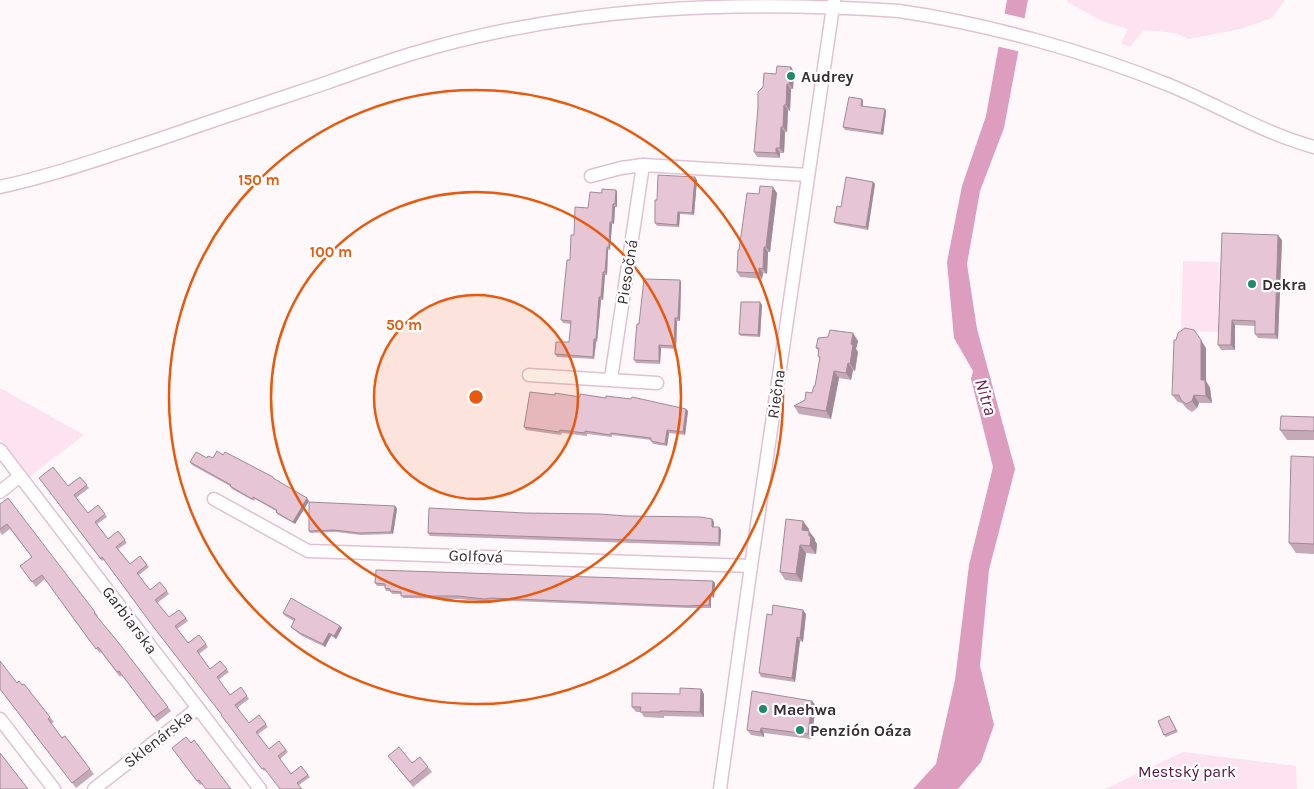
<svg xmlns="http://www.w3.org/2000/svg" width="1314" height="789" font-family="Karla,sans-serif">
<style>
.green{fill:#fde2ef}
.water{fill:#dc9dbe}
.pier{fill:#fff8fb}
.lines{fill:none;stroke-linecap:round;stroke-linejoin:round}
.minor-casing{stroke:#e1c1d1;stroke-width:15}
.minor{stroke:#fff;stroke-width:12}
.wall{fill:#c6a9b7}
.shaded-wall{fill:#a18a95}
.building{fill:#e6c5d5;stroke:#a18a95}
.ring{fill:none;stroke:#e8590c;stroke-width:2.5}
.poi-dot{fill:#1d8b69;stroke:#fff;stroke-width:2}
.labels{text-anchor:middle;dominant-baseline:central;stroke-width:4.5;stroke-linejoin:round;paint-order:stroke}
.poi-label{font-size:16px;font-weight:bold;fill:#392d33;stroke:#fff;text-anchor:start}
.street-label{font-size:16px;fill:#392d33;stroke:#fff}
.park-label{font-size:16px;fill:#59103e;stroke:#fff}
.water-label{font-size:18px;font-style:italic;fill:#661d49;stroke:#fff}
.centre{fill:#e8590c;stroke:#fff;stroke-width:2.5}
.ring-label{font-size:15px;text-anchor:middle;font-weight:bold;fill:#e8590c;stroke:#fff;stroke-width:4.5;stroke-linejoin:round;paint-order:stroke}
</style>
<rect width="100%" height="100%" fill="#fff8fb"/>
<g class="green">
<polygon points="1067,0 1285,0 1272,18 1240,29 1189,39 1175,33 1144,30 1130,47 1121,44 1128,29 1104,22 1067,2"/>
<polygon points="1183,261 1219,262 1218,332 1181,331"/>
<polygon points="0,388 84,435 29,477 0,439"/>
<polygon points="1183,752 1296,766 1297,789 1105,789"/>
</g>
<polygon class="water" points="1007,0 1028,0 1004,128 980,191 967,264 977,329 1015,469 989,570 980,666 994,725 981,762 958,789 913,789 936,764 955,680 969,565 993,467 971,379 973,371 954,338 947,262 962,186 986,116"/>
<polygon class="pier" points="1002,13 1027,19 1021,52 996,46"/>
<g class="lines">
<g class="minor-casing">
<g id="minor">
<polyline points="591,176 621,168 643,165"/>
<path d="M 0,187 C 51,176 102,158 151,142 C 209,122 268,102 326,83 C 354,73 382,63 411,54 C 569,6 735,0 899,11 C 988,24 1085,51 1169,85 C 1218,105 1263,133 1314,147"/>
<polyline points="529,375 657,383"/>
<polyline points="611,379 643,165 808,175"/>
<polyline points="0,450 260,789"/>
<polyline points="0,492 20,476"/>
<polyline points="214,499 308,551 751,566"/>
<polyline points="0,719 54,789"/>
<polyline points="94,789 198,708"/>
<polyline points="720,789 751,566 834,0"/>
</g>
</g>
<use href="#minor" class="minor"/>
</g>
<g class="wall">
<polygon points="794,72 793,89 791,89 790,111 788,110 787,132 785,132 784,153 780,153 780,158 757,157 754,152 776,74"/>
<polygon points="862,99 863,101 863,106 885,109 886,112 883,135 845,130 843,127"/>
<polygon points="697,180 694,215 680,214 679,227 657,226 655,223 657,200"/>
<polygon points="873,182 875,184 868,230 836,224 834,222 841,207"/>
<polygon points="617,192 617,207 615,207 614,224 612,224 610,250 608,250 607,275 605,275 603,300 601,300 597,342 596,342 594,359 557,357 555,354 569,342 571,324 563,323 561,320 574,235 602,193"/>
<polygon points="777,193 770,252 768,252 767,274 763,273 762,279 740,277 737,272 739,250 759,194"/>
<polygon points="1222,233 1282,240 1278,339 1258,338 1255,334 1255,326 1235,325 1235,350 1221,350 1218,345"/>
<polygon points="680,280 681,283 680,321 677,321 676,349 661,348 660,364 636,363 634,360 639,324"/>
<polygon points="760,302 762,305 760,337 741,336 739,334"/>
<polygon points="858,341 856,349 858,352 855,371 853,370 851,380 839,378 831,419 799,414 794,406 805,400 812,393 815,386 820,359 818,356 819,351 816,348"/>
<polygon points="1206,348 1206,381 1210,388 1212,403 1199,403 1197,408 1192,412 1186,408 1182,403 1178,402 1172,395"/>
<polygon points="555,395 688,411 685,435 669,433 667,446 653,444 651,440 612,435 612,437 587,434 587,436 562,433 561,435 526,430 524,427"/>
<polygon points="1314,417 1314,440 1287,440 1280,430"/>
<polygon points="1314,457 1314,554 1296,553 1289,543"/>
<polygon points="207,458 213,458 275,480 309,501 295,524 277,514 276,512 276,511 255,499 254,501 232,489 230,486 192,465 190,462"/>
<polygon points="80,477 89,488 76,498 88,513 98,505 107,517 97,524 108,539 118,531 127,543 118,549 130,564 140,556 149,567 139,575 150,590 167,591 169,594 157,603 169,617 186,618 188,621 177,629 188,643 199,635 208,647 199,654 210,669 220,661 229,672 218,680 230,695 241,687 249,699 237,708 249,723 259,715 268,727 258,734 269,749 279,741 288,752 280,759 291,774 301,766 310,777 299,785 265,770 264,771 223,718 222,715 104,560 102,561 39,478 68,486"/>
<polygon points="0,504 95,612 98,616 97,617 118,642 171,711 157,722 122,675 120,677 101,652 100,653 88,639 45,579 36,587 20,566 32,557 10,529 2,535 0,532"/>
<polygon points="395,506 397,509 393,534 361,535 336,532 310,533 309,531"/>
<polygon points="525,513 712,519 714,522 714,527 719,527 721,530 720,546 430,536 428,533"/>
<polygon points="809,529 808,531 815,539 815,541 817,544 816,554 806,553 802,582 785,580 780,572"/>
<polygon points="713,581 715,583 714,598 711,597 711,608 688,608 492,600 487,602 459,599 403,598 401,594 392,594 390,591 386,591 385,588 385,586 377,586 375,583"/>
<polygon points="283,613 340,626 342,628 336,639 331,636 325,647 302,636 293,629 291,627 294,621 285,616"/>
<polygon points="806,614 803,642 800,641 795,682 761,677 759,673"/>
<polygon points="17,683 50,717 54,722 51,724 62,738 65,736 94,774 76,788 0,689"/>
<polygon points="701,689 704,694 704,717 664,716 664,718 644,717 641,712 636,712 632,707"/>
<polygon points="812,701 816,706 811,739 764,733 764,737 751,735 747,730"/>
<polygon points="1169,716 1178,732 1166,737 1164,735"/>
<polygon points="191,743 202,784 200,785 172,748"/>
<polygon points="388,756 412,763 420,757 432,772 413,787"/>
</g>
<g class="shaded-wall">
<polygon points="791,67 794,72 793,89 789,84"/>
<polygon points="787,84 791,89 790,111 786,105"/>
<polygon points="862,99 863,101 862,108 861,106"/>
<polygon points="784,105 788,110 787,132 783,127"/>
<polygon points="885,109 886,112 883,135 881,133"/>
<polygon points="781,127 785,132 784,153 780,148"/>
<polygon points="776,148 780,153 780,158 776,153"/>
<polygon points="695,177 697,180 694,215 692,213"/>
<polygon points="873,182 875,184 868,230 866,227"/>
<polygon points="773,187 777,193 770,252 766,247"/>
<polygon points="616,190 617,192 617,207 615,204"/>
<polygon points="613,204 615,207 614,224 612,222"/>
<polygon points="678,212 680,214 679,227 677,225"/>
<polygon points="610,222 612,224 610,250 609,247"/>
<polygon points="1278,235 1282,240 1278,339 1275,334"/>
<polygon points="607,247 608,250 607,275 605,272"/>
<polygon points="764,247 768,252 767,274 763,269"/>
<polygon points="759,268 763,273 762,279 759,273"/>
<polygon points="603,272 605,275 603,300 601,297"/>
<polygon points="680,280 681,283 680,321 678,318"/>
<polygon points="599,297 601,300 597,342 596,339"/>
<polygon points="760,302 762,305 760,337 758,335"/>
<polygon points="675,318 677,321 676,349 674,346"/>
<polygon points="1232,320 1235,325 1235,350 1231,345"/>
<polygon points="853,333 858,341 856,349 858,352 855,371 850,364 851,344"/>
<polygon points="594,339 596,342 594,359 593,357"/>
<polygon points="1201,340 1206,348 1206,381 1210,388 1212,403 1206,396 1201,380"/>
<polygon points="659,345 661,348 660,364 659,361"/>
<polygon points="848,363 853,370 851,380 846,373"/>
<polygon points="834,371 839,378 831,419 826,411"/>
<polygon points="1194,395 1199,403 1197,408 1192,401"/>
<polygon points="686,409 688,411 685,435 683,432"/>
<polygon points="667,430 669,433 667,446 665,444"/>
<polygon points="307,498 309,501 295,524 293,522"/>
<polygon points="395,506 397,509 393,534 391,532"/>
<polygon points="712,519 714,522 713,530 712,527"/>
<polygon points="803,521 809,529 807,538 802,530"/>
<polygon points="719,527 721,530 720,546 719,543"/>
<polygon points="809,531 815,539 815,541 817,544 816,554 810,546 809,536"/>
<polygon points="800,545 806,553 802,582 796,574"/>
<polygon points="713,581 715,583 714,598 712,595"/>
<polygon points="710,595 711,597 711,608 709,605"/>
<polygon points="803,610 806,614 803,642 800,638"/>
<polygon points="340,626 342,628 336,639 334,636"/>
<polygon points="329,633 331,636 325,647 323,644"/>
<polygon points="797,637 800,641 795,682 792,678"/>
<polygon points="701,689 704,694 704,717 700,712"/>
<polygon points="812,701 816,706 811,739 808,734"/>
<polygon points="761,728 764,733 764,737 760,732"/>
</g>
<g class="building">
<polygon points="777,66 791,67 789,84 787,84 786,105 784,105 783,127 781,127 780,148 776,148 776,153 754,152 758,108 758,92 763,87 764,73 776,74"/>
<polygon points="849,97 862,99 861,106 885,109 881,133 843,127"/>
<polygon points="658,175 695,177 692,213 678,212 677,225 655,223 655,200 657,200"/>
<polygon points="846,177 873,182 866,227 834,222 837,206 841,207"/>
<polygon points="760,186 773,187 766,247 764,247 763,269 759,268 759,273 737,272 738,250 739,250 747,193 759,194"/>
<polygon points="602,189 616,190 615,204 613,204 612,222 610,222 609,247 607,247 605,272 603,272 601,297 599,297 596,339 594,339 593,357 555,354 556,342 569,342 571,321 561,320 567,260 570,260 571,235 574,235 575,207 588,208 590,192 602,193"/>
<polygon points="1222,233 1278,235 1275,334 1255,334 1255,321 1232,320 1231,345 1218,345"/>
<polygon points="644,279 680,280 678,318 675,318 674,346 659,345 659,361 634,360 636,334 637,324 639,324"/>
<polygon points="741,302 760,302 758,335 739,334"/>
<polygon points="1185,328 1194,330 1201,340 1201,380 1205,380 1206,396 1194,395 1192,401 1186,404 1181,400 1179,395 1172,395 1174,340 1176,340 1178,333"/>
<polygon points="830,330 853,333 851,344 853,345 850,364 848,363 846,373 834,371 826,411 794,406 805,400 806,392 812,393 814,386 815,386 820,357 818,356 819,348 816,348 818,338 828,337"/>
<polygon points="530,392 555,395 555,393 580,397 580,394 606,398 606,396 631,399 632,397 686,409 683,432 667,430 665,444 651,441 651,438 611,433 610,435 585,431 585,433 560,430 559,432 524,427"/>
<polygon points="1281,416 1314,417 1314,431 1280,430"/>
<polygon points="217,451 223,455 225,452 273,477 273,478 307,498 293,522 276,512 277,510 253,497 252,499 230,486 231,485 190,462 196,452 207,458 208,456 213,458"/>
<polygon points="1291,456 1314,457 1314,544 1289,543"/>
<polygon points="53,467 68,486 80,477 87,485 74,495 88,513 98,505 105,514 95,522 108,539 118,531 125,540 116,547 130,564 140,556 147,565 137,573 150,590 160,582 167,591 155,600 169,617 179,610 186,618 175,626 188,643 199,635 206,644 197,651 210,669 220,661 227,669 217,677 230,695 241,687 247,696 235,705 249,723 259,715 266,724 256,732 269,749 279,741 286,750 278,756 291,774 301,766 308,775 297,783 302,789 280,789 264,768 262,769 221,715 222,715 155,629 102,557 101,559 39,478"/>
<polygon points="8,498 95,612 94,613 118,642 168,707 154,717 119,671 117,672 98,647 96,649 85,634 42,575 32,582 20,566 32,557 7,524 0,529 0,504"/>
<polygon points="309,502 395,506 391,532 359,533 334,530 309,531"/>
<polygon points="429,508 525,513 600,514 626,516 701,517 712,519 712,527 719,527 719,543 428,533"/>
<polygon points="786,519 803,521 802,530 809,531 809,536 811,536 810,546 800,545 796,574 780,572"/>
<polygon points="376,570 713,581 712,595 710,595 709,605 686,606 491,598 485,599 457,596 401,596 401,592 390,591 390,589 385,588 385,584 375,583"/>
<polygon points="291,598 340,626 334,636 329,633 323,644 300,633 291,627 295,619 283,613"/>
<polygon points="773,605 803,610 800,638 797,637 792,678 759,673 767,614 772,615"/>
<polygon points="0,661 17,683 19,681 22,685 24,684 50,717 48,719 62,738 65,736 90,769 72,783 0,689"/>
<polygon points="680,688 701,689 700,712 660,711 660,712 640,712 641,707 632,707 632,693 680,694"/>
<polygon points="752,691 812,701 808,734 761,728 760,732 747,730"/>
<polygon points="1169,716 1176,730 1164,735 1158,721"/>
<polygon points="186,737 191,743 194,740 231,789 206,789 199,780 197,781 172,748"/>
<polygon points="399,747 412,763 420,757 428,767 410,782 388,756"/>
<polygon points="0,753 28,789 0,789"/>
</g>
<circle cx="476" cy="397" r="102" fill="#e8590c" fill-opacity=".12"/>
<g class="ring">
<circle cx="476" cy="397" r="102"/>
<circle cx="476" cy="397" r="205"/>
<circle cx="476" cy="397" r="307"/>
</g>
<g class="poi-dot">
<circle cx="791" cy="76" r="5"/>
<circle cx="1252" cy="284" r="5"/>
<circle cx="763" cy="709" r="5"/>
<circle cx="800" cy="730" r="5"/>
</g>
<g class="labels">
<g class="poi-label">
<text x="801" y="76">Audrey</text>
<text x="1262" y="284">Dekra</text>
<text x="773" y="709">Maehwa</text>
<text x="810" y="730">Penzión Oáza</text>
</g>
<g class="street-label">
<text transform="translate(627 272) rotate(-81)">Piesočná</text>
<text transform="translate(776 394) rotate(-82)">Riečna</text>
<text transform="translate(476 556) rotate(2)">Golfová</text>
<text transform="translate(130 620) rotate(53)">Garbiarska</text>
<text transform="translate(158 739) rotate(-38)">Sklenárska</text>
</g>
<g class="park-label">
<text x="1187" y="771">Mestský park</text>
</g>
<g class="water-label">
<text transform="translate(986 397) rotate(73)">Nitra</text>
</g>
</g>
<circle cx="476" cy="397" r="8" class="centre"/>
<g class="ring-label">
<text x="259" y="185">150 m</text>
<text x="331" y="257">100 m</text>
<text x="404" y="330">50 m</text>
</g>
</svg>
